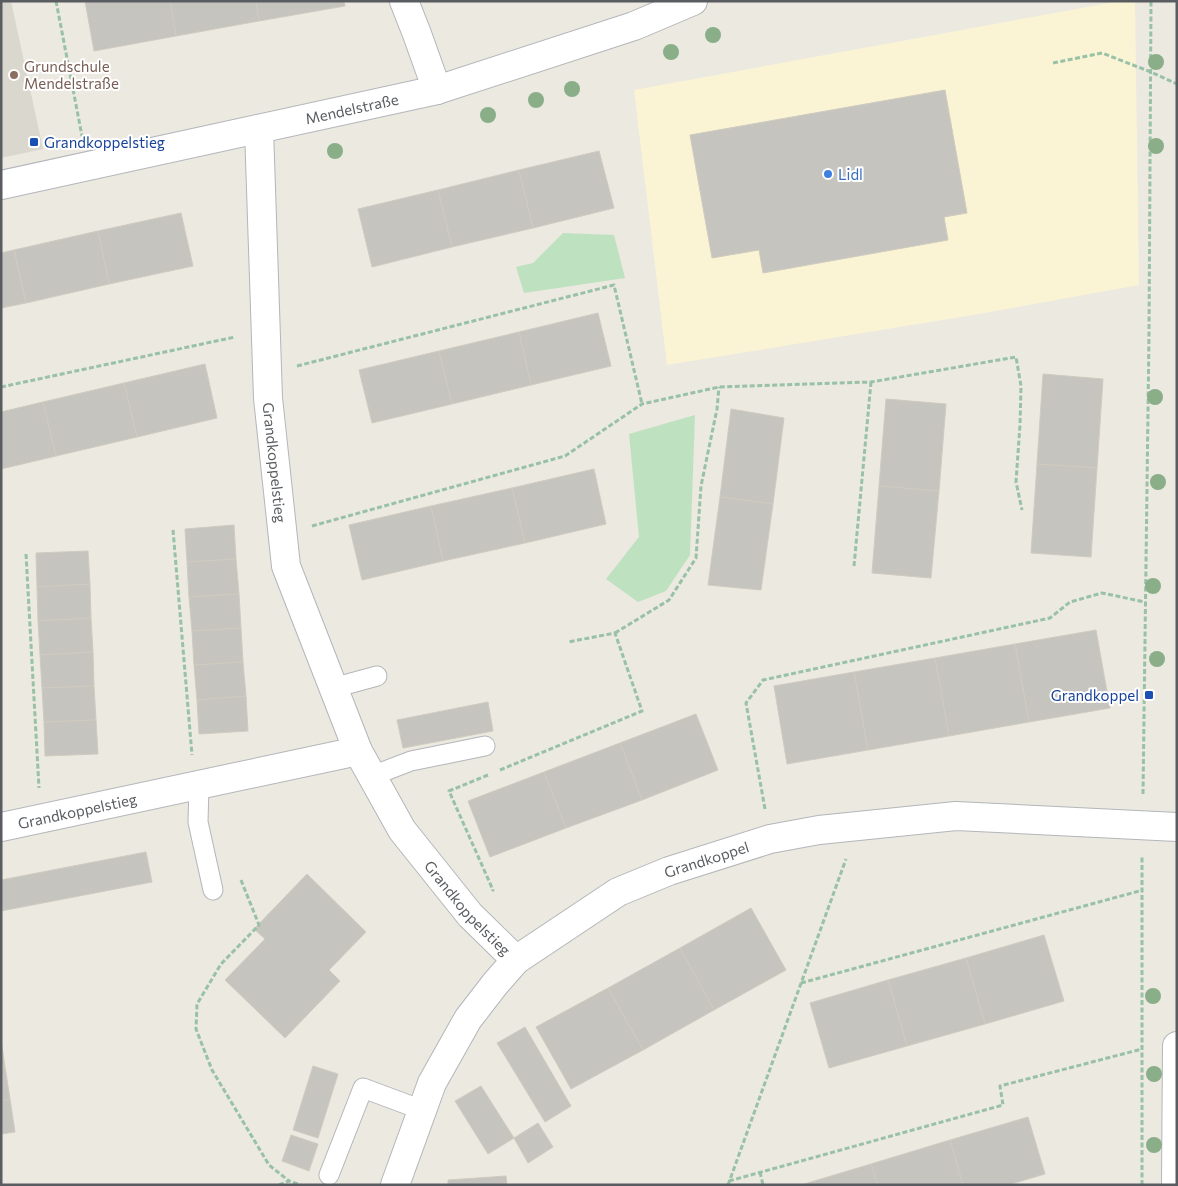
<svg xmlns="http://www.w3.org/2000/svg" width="1178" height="1186" font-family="Commissioner,sans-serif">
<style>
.commercial{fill:#faf4d5}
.education{fill:#dad8ce}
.green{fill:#bee1c0}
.building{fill:#c6c4be;stroke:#cfcbbf}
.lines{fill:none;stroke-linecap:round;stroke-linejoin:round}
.service-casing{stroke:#b3b6ba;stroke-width:21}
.minor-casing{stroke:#b3b6ba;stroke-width:30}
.tertiary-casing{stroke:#b3b6ba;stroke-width:30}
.path{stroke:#98c1a6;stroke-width:3;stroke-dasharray:5 2.5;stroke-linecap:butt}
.service{stroke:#fff;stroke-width:19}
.minor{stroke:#fff;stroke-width:28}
.tertiary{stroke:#fff;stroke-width:28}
.tree{fill:#8aae88}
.education-dot{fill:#8d6e63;stroke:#fff;stroke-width:2}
.transit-dot{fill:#1a4fb4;stroke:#fff;stroke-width:2}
.shop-dot{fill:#3f7fe0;stroke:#fff;stroke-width:2}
.labels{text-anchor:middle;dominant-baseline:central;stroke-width:4;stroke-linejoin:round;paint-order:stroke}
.education-label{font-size:15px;fill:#785e54;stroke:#fff;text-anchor:start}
.street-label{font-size:15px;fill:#595c60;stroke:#fff}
.transit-label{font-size:15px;fill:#164399;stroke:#fff;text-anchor:start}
.shop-label{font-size:15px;fill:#366cbe;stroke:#fff;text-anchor:start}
</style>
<rect width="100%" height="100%" fill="#ebe9e0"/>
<polygon class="commercial" points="1120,1 1135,1 1139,285 979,314 667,365 634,90"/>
<polygon class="education" points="1,1 11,1 43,149 1,158"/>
<g class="green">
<polygon points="563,233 614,235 625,278 524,293 516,267 533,263"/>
<polygon points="695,415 690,555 666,591 638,602 606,579 639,537 629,434"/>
</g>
<g class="building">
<polygon points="85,1 170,1 176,36 94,51"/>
<polygon points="170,1 256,1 259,21 176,36"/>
<polygon points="256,1 344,1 345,6 259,21"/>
<polygon points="945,90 967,213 944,217 948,240 763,273 759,250 712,258 690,135"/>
<polygon points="599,151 614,208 533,228 519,170"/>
<polygon points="519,170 533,228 452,247 438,190"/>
<polygon points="438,190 452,247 372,267 358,209"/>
<polygon points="181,213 193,266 109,284 98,231"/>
<polygon points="98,231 109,284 26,303 14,250"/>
<polygon points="14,250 26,303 1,308 1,253"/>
<polygon points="598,313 611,366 531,385 519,332"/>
<polygon points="519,332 531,385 452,404 439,351"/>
<polygon points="439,351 452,404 372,423 359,370"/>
<polygon points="205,364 217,418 137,437 124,383"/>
<polygon points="1043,374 1103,379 1097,468 1037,464"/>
<polygon points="124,383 137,437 56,456 43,402"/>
<polygon points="886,399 946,404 939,491 879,486"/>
<polygon points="43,402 56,456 1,469 1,412"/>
<polygon points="731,409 784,418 773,504 720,497"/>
<polygon points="1037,464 1097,468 1091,557 1031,553"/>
<polygon points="594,469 606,524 525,543 512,488"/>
<polygon points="879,486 939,491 931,578 872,573"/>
<polygon points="512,488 525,543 443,561 431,506"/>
<polygon points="720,497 773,504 761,590 708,585"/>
<polygon points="431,506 443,561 362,580 349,525"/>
<polygon points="234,525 236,559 187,562 185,529"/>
<polygon points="88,551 90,584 37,587 36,553"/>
<polygon points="236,559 239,594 189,597 187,562"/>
<polygon points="90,584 91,618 38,621 37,587"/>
<polygon points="239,594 241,628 192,631 189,597"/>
<polygon points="91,618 93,652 40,655 38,621"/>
<polygon points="241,628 243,662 194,665 192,631"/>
<polygon points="1096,630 1110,708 1029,722 1015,644"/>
<polygon points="1015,644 1029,722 949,736 935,658"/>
<polygon points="93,652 94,686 42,688 40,655"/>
<polygon points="935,658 949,736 868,750 854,672"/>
<polygon points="243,662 246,696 197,700 194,665"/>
<polygon points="854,672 868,750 787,764 774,686"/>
<polygon points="94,686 96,720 44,722 42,688"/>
<polygon points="246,696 248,731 199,734 197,700"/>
<polygon points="488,702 493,731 403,748 397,720"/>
<polygon points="696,714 718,770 642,800 620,743"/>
<polygon points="96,720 98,754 45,756 44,722"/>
<polygon points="620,743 642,800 566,828 544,772"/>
<polygon points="544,772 566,828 490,857 468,801"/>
<polygon points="146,852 152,882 1,911 1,880"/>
<polygon points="307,874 366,932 329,970 340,981 285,1038 225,980 265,939 254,929"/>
<polygon points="751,908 786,970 714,1010 680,948"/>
<polygon points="1044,935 1064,1001 985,1024 966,958"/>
<polygon points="680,948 714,1010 643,1050 608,988"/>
<polygon points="966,958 985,1024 907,1046 888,980"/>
<polygon points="888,980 907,1046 829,1068 810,1003"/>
<polygon points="608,988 643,1050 571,1089 536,1027"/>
<polygon points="525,1027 571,1106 545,1122 497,1043"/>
<polygon points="1,1040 5,1067 1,1067"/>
<polygon points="313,1066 338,1074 318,1138 293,1130"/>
<polygon points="1,1067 5,1067 10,1099 1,1101"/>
<polygon points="481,1086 514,1138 488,1154 455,1101"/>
<polygon points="10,1099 15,1132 1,1134 1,1101"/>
<polygon points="1028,1117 1045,1174 1008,1185 963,1185 950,1140"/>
<polygon points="538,1123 553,1147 528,1163 514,1138"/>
<polygon points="291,1135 318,1144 309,1171 282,1161"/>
<polygon points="950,1140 963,1185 878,1185 871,1164"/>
<polygon points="871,1164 878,1185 801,1185"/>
<polygon points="506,1176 507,1185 448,1185 448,1180"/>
</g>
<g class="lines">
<g class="service-casing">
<g id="service">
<polyline points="333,688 377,676"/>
<polyline points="372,776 411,761 485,746"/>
<polyline points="199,785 198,822 213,890"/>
<polyline points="329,1175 363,1088 422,1110"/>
</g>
</g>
<g class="minor-casing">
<g id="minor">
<polyline points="404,1 417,34 437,90"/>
<path id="s1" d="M 259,129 L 268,398 L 286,566 L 358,751 L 402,830 L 470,915 L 516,960"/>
<path id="s2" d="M 1,185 L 437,90 L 634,26 L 693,1"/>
<path id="s3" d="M 1,827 L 358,751"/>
<path id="s4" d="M 395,1185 L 432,1083 L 468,1019 L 495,984 L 516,960 L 618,892 L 669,871 L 770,839 L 819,830 L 956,816 L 1177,827"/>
</g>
</g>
<g class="tertiary-casing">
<polyline id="tertiary" points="1176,1185 1177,1046"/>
</g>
<g class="path">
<polyline points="56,1 82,136"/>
<polyline points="1053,63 1102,53 1151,72 1177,84"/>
<polyline points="297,366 614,285 642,404"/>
<polyline points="1,387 235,337"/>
<polyline points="312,526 565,456 642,404 719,387 871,382 1016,357 1021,386 1020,425 1016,482 1022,510"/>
<polyline points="173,530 192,755"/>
<polyline points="26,554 39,788"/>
<polyline points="854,566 871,382"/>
<polyline points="615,633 669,600 696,558 701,486 717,409 719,387"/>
<polyline points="500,770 642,711 615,633 568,642"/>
<polyline points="488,775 449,791 493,890 492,891"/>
<polyline points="1143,794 1149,334 1151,1"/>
<polyline points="765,809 746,703 763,680 1050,618 1070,602 1102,593 1145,602"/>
<polyline points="241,880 259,925 221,964 197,1004 196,1029 212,1070 269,1165 289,1181"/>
<polyline points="801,983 1143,890"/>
<polyline points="760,1172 763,1185"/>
<polyline points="729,1181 1003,1105 1000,1086 1142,1049"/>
<polyline points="279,1185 289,1181 301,1185"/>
<polyline points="728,1185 846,859"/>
<polyline points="1142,1185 1142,855"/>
</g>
<use href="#service" class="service"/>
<use href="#minor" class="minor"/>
<use href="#tertiary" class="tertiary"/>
</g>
<g class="tree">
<circle cx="713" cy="35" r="8"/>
<circle cx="671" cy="52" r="8"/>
<circle cx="1156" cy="62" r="8"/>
<circle cx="572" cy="89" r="8"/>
<circle cx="536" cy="100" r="8"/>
<circle cx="488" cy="115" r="8"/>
<circle cx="1156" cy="146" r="8"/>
<circle cx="335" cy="151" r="8"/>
<circle cx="1155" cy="397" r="8"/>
<circle cx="1158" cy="482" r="8"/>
<circle cx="1153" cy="586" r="8"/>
<circle cx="1157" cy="659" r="8"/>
<circle cx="1153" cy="996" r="8"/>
<circle cx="1154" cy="1074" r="8"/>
<circle cx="1154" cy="1145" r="8"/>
</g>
<circle class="education-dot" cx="14" cy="75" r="5"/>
<g class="transit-dot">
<rect x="29" y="137" width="10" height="10" rx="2.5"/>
<rect x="1144" y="690" width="10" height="10" rx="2.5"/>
</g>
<circle class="shop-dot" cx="828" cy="174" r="5"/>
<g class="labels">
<g class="education-label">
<text x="24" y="66">Grundschule<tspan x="24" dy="17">Mendelstraße</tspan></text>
</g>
<g class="street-label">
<text stroke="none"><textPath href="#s2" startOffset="359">Mendelstraße</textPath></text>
<text stroke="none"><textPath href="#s1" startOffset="334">Grandkoppelstieg</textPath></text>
<text stroke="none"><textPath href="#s3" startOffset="78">Grandkoppelstieg</textPath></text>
<text stroke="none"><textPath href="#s4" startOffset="475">Grandkoppel</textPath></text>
<text stroke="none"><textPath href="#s1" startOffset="829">Grandkoppelstieg</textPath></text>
</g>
<g class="transit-label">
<text x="44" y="142">Grandkoppelstieg</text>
<text x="1139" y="695" text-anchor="end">Grandkoppel</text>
</g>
<g class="shop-label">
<text x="838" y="174">Lidl</text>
</g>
</g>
<rect width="1178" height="1186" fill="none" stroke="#595c60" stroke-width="5"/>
</svg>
